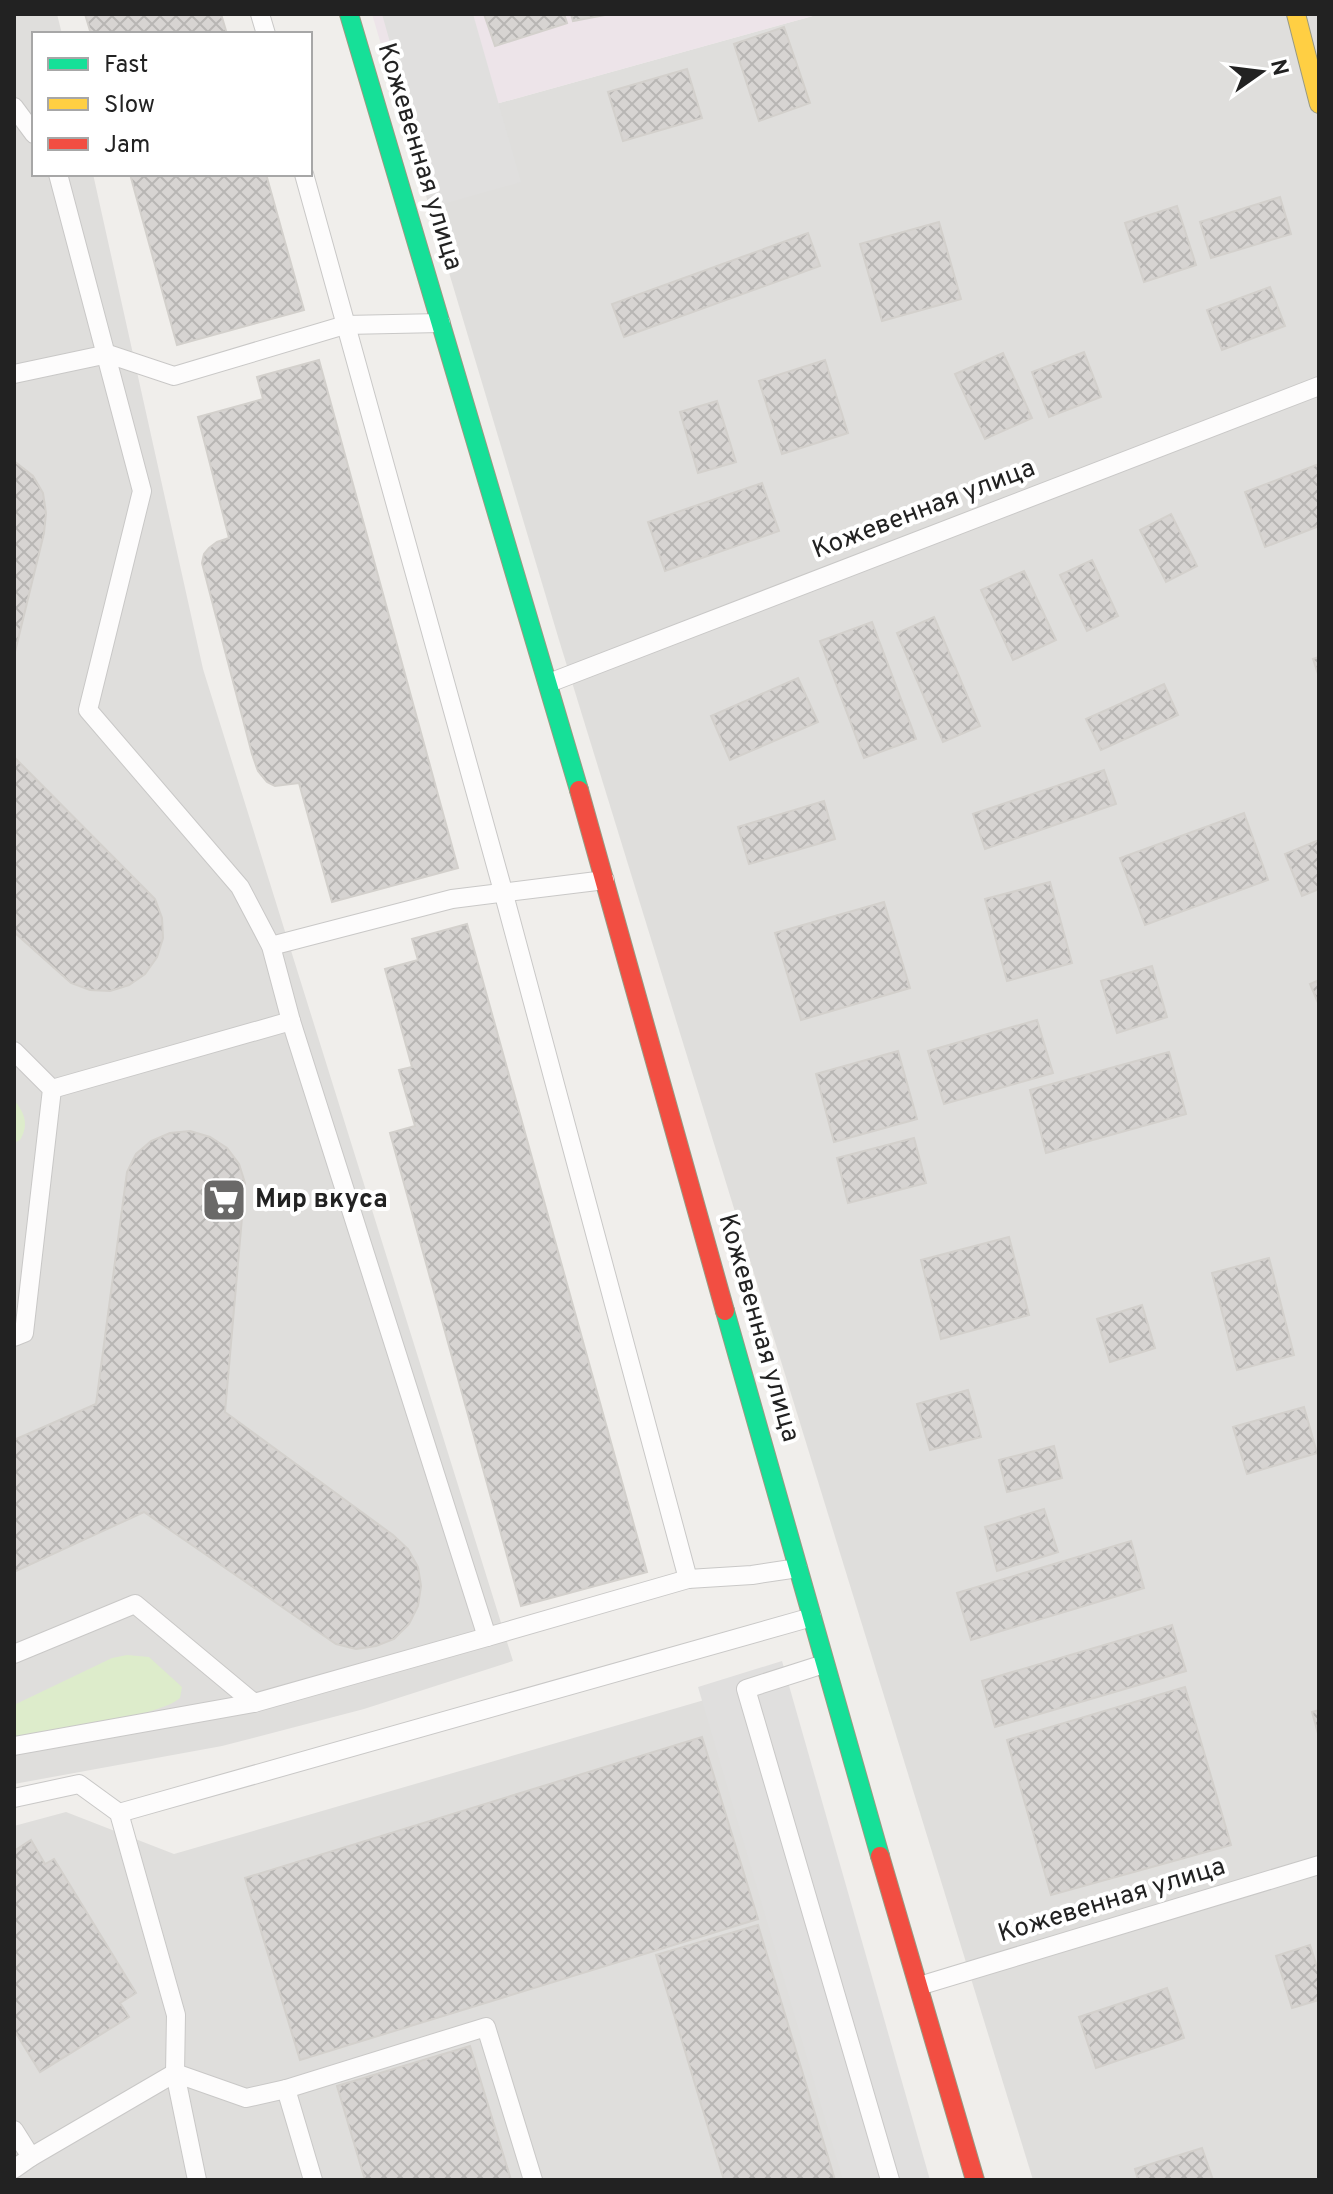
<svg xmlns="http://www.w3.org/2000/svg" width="1333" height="2194" font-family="Overpass,sans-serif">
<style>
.residential{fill:#dfdedc}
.industrial{fill:#ede4e9}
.grass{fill:#ddeccb}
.parking{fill:#e0dfde}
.building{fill:url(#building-cross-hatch);stroke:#d3d0cc;stroke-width:2}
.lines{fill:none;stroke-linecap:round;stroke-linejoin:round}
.lane-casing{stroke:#c9c8c7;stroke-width:20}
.fast-casing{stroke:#999a82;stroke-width:20}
.slow-casing{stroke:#999a82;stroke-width:20}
.jam-casing{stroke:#999a82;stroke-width:20}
.lane{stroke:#fdfcfc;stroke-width:18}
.fast{stroke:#16e098;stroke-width:18}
.slow{stroke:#ffcf43;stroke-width:18}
.jam{stroke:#f24e42;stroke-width:18}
.labels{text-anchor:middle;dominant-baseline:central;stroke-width:8;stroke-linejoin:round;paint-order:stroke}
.street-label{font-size:26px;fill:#222;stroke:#fff}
.poi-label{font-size:26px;font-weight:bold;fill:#222;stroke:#fff;text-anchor:start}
</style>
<defs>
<pattern id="building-cross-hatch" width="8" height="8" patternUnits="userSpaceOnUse" patternTransform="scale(2)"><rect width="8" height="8" fill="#d7d4d2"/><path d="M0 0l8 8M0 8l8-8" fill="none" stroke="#b8b6b4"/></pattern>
</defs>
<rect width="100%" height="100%" fill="#f0eeeb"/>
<g class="residential">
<polygon points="14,14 57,14 62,34 34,34 34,174 93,174 203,669 513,1661 364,1709 222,1746 14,1784"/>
<polygon points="820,14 1319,14 1319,2180 1033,2180 559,640 406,129"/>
<polygon points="725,1694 868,2180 14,2180 14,1826 66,1812 174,1854"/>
</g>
<polygon class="industrial" points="372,14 820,14 406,129"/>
<g class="grass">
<path d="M 14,1100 C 25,1113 29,1125 20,1140 L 14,1143 Z"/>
<path d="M 127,1655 L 149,1657 L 182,1687 L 180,1698 C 159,1717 47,1732 14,1737 L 14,1705 L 112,1658 Z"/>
</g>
<g class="parking">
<polygon points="382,14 473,14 521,182 436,206"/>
<polygon points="782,1661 930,2180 843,2180 698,1687"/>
</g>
<g class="building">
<polygon points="85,14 221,14 227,34 91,34"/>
<polygon points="484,14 564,14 567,23 495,46"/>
<polygon points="571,14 610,14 573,21"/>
<polygon points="784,27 810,103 759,121 734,44"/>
<polygon points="687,69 702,118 623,141 608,92"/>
<polygon points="130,174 266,174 304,310 177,345"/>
<polygon points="1280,197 1291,234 1211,258 1200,222"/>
<polygon points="1177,206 1196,265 1144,282 1125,223"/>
<polygon points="939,222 961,299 882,321 860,244"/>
<polygon points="808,233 820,266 624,337 612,304"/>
<polygon points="1270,287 1285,326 1222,350 1207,310"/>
<polygon points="1084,352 1101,397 1049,417 1032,372"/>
<polygon points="1003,353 1032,418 985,439 955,374"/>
<polygon points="319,360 458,868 332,902 299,783 275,786 267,782 258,771 252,754 202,563 204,554 209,548 217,542 229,538 198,417 263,399 257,377"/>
<polygon points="825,360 848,433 782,454 759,381"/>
<polygon points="717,401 736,462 698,473 680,412"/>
<polygon points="14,461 33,476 43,493 46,513 44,533 14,656"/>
<polygon points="1319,464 1319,526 1265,547 1245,492"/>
<polygon points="762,483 779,531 665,571 648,522"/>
<polygon points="1171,514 1197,566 1166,582 1140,530"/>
<polygon points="1092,560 1118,616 1087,631 1060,575"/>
<polygon points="1024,571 1056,640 1013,660 981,590"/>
<polygon points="934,617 980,726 943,742 897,633"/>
<polygon points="872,622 916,739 864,758 820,641"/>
<polygon points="1319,657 1319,677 1313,659"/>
<polygon points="798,678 818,722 730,760 711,716"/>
<polygon points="1164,684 1178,715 1101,750 1086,719"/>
<polygon points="14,757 155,899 162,918 163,938 157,957 145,974 129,985 110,991 90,990 71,983 14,932"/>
<polygon points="1104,770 1116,804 985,849 973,814"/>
<polygon points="824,801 835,839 749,864 738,827"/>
<polygon points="1244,813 1268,880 1145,925 1120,858"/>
<polygon points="1319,840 1319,889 1302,896 1285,854"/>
<polygon points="1050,882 1072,963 1007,981 985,899"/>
<polygon points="884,902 910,988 801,1020 775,933"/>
<polygon points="467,924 647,1572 521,1606 390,1133 415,1126 399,1070 412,1067 385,969 418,960 412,939"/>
<polygon points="1152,966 1167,1017 1117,1033 1101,981"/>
<polygon points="1319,980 1319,1005 1310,984"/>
<polygon points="1037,1020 1053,1073 944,1104 928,1051"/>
<polygon points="898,1051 917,1119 834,1142 816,1074"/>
<polygon points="1169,1052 1186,1114 1046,1153 1030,1090"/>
<polygon points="190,1131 210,1137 227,1148 239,1164 245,1183 225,1412 393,1535 408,1549 418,1567 421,1586 418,1606 409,1624 394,1639 376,1646 356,1649 336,1644 144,1512 14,1572 14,1440 96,1404 127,1172 136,1154 151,1141 170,1133"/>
<polygon points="914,1138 926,1183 848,1203 837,1158"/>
<polygon points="1009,1237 1029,1315 941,1339 921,1260"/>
<polygon points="1269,1258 1294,1355 1237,1370 1212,1273"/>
<polygon points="1142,1305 1155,1348 1110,1362 1097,1319"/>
<polygon points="968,1390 981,1437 930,1450 917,1404"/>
<polygon points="1304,1407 1317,1453 1247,1474 1233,1427"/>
<polygon points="1054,1446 1062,1478 1007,1492 999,1460"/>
<polygon points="1044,1509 1058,1552 997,1571 985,1527"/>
<polygon points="1131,1541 1144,1588 971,1640 957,1593"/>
<polygon points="1172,1625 1186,1671 995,1727 982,1681"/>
<polygon points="1185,1687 1231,1845 1051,1895 1007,1740"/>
<polygon points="1319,1710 1319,1737 1312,1712"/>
<polygon points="702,1737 758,1919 300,2060 245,1878"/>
<polygon points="31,1840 45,1864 54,1859 136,1993 120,2003 129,2017 40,2072 14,2030 14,1851"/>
<polygon points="758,1925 835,2180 724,2180 656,1955"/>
<polygon points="1310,1945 1319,1973 1319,2000 1292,2008 1276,1956"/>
<polygon points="1167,1988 1184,2038 1096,2068 1079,2017"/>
<polygon points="470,2046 511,2180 365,2180 337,2086"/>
<polygon points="1202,2148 1213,2180 1138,2180 1135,2169"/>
</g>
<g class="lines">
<g class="lane-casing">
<g id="lane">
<polyline points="260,14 266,34"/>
<polyline points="14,107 34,134"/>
<polyline points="58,174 142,491 88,710 240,887 271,946 291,1021 487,1637 688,1579 752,1575 798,1568"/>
<polyline points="304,174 503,891 688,1579"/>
<polyline points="14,374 108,354 174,376 345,325 441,323"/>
<polyline points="549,683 1319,386"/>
<polyline points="271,946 452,899 605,880"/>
<polyline points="14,1051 52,1089 24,1333 14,1337"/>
<polyline points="52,1089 291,1021"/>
<polyline points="14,1654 135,1604 254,1703 487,1637"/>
<polyline points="824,1664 746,1689 890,2180"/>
<polyline points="14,1746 254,1703"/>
<polyline points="14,1798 79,1784 119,1813 176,2015 175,2073 197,2180"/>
<polyline points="119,1813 812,1617"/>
<polyline points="919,1986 1319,1865"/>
<polyline points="286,2089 486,2027 533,2180"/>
<polyline points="14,2130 31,2157 14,2169"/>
<polyline points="31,2157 175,2073 246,2098 286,2089 313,2180"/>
</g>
</g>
<g class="fast-casing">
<g id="fast">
<polyline points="349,14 579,790"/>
<polyline points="725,1311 880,1856"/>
</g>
</g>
<g class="slow-casing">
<polyline id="slow" points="1296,14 1319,104"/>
</g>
<g class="jam-casing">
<g id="jam">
<polyline points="579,790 725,1311"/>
<polyline points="880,1856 975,2180"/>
</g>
</g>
<use href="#lane" class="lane"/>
<use href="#fast" class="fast"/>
<use href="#slow" class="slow"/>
<use href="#jam" class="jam"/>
</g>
<defs>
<g id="supermarket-square" transform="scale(2.3)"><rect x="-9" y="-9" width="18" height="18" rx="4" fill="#6a6968" stroke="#fff"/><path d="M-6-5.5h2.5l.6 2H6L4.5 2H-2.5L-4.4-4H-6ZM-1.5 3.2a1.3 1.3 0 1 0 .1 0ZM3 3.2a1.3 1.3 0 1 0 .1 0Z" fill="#fff"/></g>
</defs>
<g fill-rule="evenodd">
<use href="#supermarket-square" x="224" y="1200"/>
</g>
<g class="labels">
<g class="street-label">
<text transform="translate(419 157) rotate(73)">Кожевенная улица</text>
<text transform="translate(924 510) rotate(-21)">Кожевенная улица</text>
<text transform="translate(758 1328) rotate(74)">Кожевенная улица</text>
<text transform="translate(1112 1901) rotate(-17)">Кожевенная улица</text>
</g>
<g class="poi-label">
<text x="255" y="1200">Мир вкуса</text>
</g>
</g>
<rect width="1333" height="2194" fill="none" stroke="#222222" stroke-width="32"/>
<rect x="32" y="32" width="280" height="144" fill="#ffffff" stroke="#a7a7a7" stroke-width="2"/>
<rect x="48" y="58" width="40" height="12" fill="#16e098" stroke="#a7a7a7" stroke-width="2"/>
<text x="104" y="72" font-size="24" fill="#222222">Fast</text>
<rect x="48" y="98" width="40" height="12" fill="#ffcf43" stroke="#a7a7a7" stroke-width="2"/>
<text x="104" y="112" font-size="24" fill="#222222">Slow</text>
<rect x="48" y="138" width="40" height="12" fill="#f24e42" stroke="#a7a7a7" stroke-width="2"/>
<text x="104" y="152" font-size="24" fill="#222222">Jam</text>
<g transform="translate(1261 72) rotate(76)" stroke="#ffffff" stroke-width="6" paint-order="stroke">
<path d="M0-6L14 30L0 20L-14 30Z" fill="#222222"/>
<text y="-12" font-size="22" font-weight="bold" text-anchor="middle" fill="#222222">N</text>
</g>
</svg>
